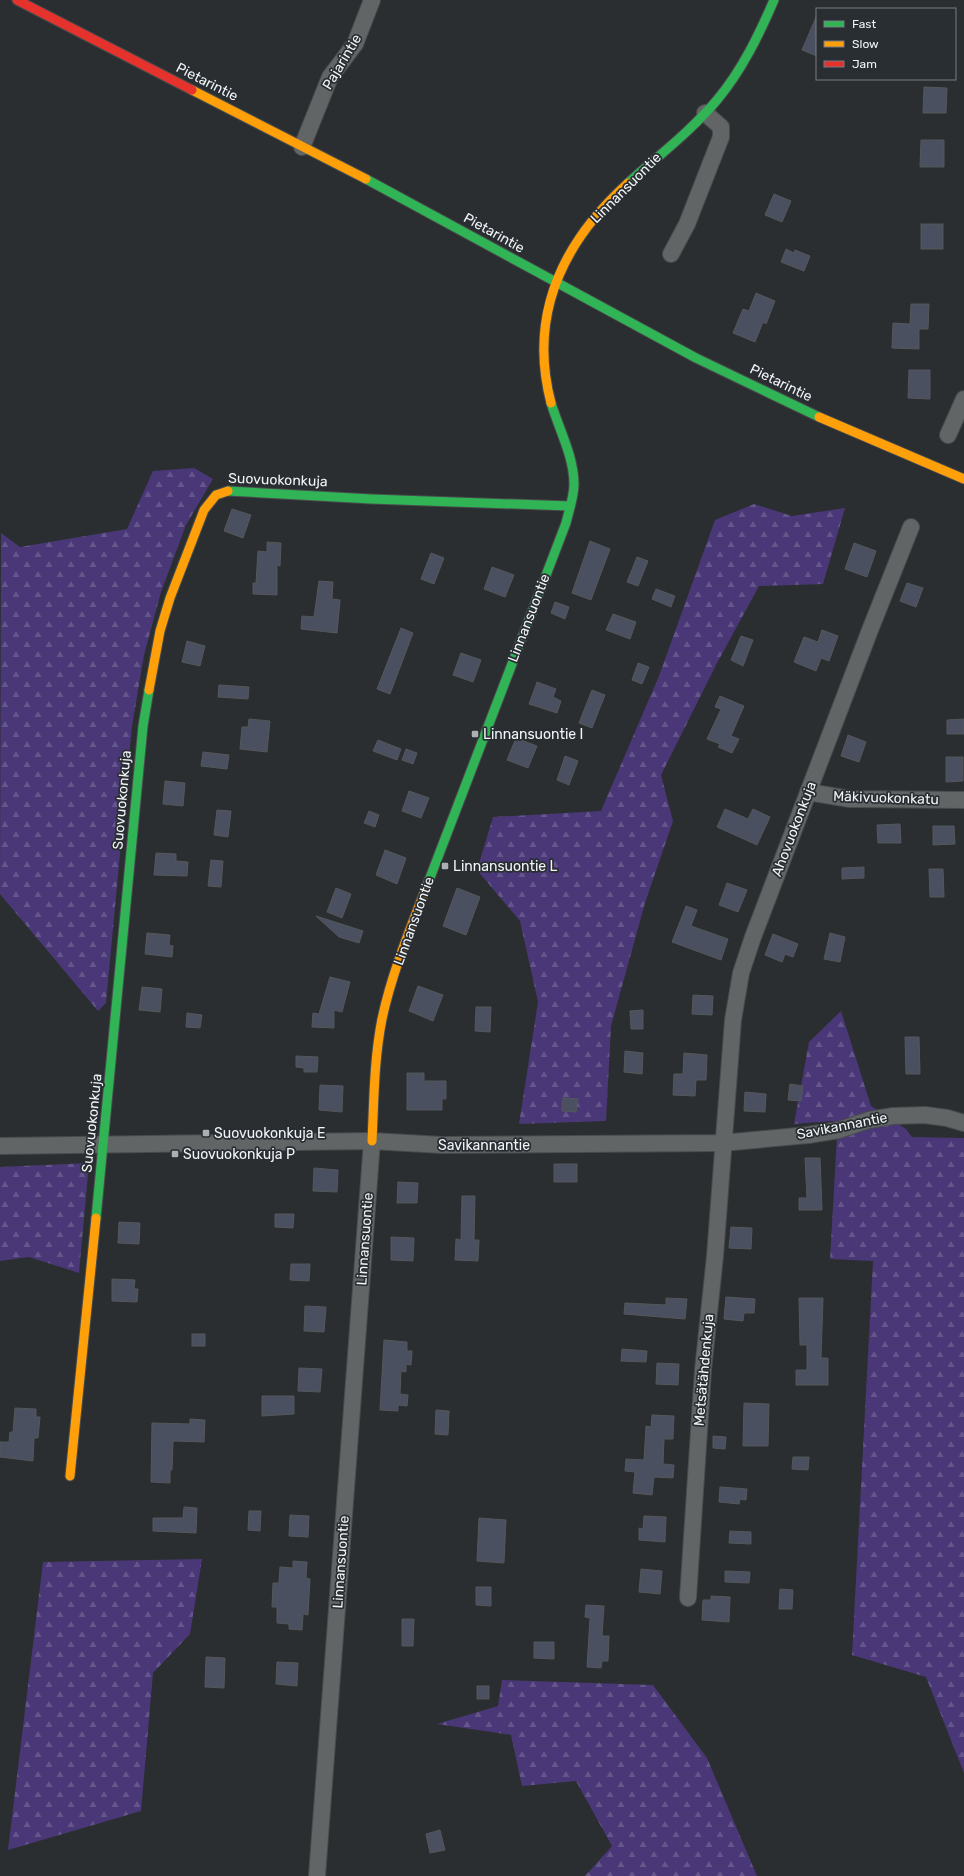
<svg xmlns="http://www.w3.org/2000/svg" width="964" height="1876" font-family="Rubik,sans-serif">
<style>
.forest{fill:url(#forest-firs)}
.building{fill:#4a5060;stroke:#555759}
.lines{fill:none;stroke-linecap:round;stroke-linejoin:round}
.street-casing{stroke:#484b4d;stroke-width:18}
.fast-casing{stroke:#484b4d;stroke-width:11}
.slow-casing{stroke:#484b4d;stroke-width:11}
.jam-casing{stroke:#484b4d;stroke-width:11}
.street{stroke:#626566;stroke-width:16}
.fast{stroke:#30b455;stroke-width:9}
.slow{stroke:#ff9f0a;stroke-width:9}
.jam{stroke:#e5322d;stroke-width:9}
.poi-dot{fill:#acafb1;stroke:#292e32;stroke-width:1.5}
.labels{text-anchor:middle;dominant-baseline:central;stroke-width:3.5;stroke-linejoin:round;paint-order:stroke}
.street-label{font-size:14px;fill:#f1f4f7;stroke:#292e32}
.poi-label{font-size:14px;fill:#f1f4f7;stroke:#292e32;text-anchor:start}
</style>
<defs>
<pattern id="forest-firs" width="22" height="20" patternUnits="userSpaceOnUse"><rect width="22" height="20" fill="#493777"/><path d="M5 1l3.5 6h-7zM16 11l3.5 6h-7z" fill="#64558b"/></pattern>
</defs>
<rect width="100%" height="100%" fill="#2b2e30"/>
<g class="forest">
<polygon points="194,468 213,479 186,525 161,592 144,655 132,726 106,1003 98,1011 0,894 1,533 20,547 127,529 153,471"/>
<polygon points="754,504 792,516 845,508 823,584 759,586 716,665 661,775 673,821 645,903 611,1026 606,1121 519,1124 538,1002 520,921 477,870 493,817 601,811 659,676 715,520"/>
<polygon points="841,1011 871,1106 906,1129 912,1137 964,1138 964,1773 926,1677 852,1655 873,1261 830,1259 837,1137 834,1121 794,1124 809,1042"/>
<polygon points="89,1163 79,1273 29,1257 0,1261 0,1167"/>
<polygon points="202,1559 190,1634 153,1673 141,1811 8,1850 43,1562"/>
<polygon points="502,1680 653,1685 707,1758 757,1876 585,1876 612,1846 576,1781 522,1786 511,1735 437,1724 498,1706"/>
</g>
<g class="building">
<polygon points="817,15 817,56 802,50"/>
<polygon points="924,87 947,88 946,113 923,113"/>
<polygon points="921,140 944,140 944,167 920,167"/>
<polygon points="774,194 791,201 782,222 765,215"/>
<rect x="921" y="224" width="22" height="25"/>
<polygon points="786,249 794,253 795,250 810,256 804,271 781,262"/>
<polygon points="756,293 775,301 766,324 763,322 755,342 733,333 743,309 749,311"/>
<polygon points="911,304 929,304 928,329 919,329 919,349 892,348 893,323 910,324"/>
<polygon points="909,370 930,370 930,399 908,398"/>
<polygon points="232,509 251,515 243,538 224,531"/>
<polygon points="590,541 610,549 591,600 572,593"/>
<polygon points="267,542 281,543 280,566 277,565 277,595 253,594 253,583 256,583 258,551 267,552"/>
<polygon points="854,543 876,551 867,577 845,569"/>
<polygon points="431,553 444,558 434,584 421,579"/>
<polygon points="637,557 648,561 638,586 627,582"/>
<polygon points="492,567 514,575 505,597 484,589"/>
<polygon points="319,581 333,582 332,599 340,600 337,633 301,629 302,616 314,617"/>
<polygon points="907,583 923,588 916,607 900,601"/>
<polygon points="656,589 675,596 671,607 652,599"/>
<polygon points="555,602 569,607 565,619 551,613"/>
<polygon points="613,614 636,622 630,639 606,630"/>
<polygon points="401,628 413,633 390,694 377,689"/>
<polygon points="822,630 838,636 829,661 821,658 816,671 794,662 804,637 818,642"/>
<polygon points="741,636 753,640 743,666 731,660"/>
<polygon points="187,641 205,646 200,666 182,662"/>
<polygon points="461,653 481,660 473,682 453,675"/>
<polygon points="638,663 649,667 642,684 632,680"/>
<polygon points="537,682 556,689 553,697 561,701 557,713 529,704"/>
<polygon points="219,685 249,687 248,699 218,697"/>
<polygon points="592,690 605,695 592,728 579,723"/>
<polygon points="720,696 744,706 731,736 739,739 732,753 718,747 720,744 707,739 721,709 715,707"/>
<polygon points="249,719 270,721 267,752 240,749 242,727 248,727"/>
<polygon points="964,719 964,734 947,734 947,720"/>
<polygon points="848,735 866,742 859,762 841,756"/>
<polygon points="516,738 537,746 528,768 507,760"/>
<polygon points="378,740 401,749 397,760 373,751"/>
<polygon points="406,749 417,753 413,764 402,760"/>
<polygon points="203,752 229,755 227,769 201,766"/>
<polygon points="565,756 578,761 569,785 557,780"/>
<polygon points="946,757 963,757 963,781 946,782"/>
<polygon points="165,781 185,783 183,806 163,804"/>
<polygon points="409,791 429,798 421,818 402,811"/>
<polygon points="725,809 748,819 753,809 770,817 757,845 717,827"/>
<polygon points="217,810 231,811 228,837 214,835"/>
<polygon points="369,811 379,815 375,827 364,823"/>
<polygon points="900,824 901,843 878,843 877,825"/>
<polygon points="933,826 954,826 955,844 933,845"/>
<polygon points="385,850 406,858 397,884 376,875"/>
<polygon points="156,853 176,854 176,861 188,862 187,876 154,875"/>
<polygon points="211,860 223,861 221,887 208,886"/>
<polygon points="864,867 864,878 842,879 842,868"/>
<polygon points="929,869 943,869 944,897 930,897"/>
<polygon points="727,883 747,890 738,912 719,905"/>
<polygon points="336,888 351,894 342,918 327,912"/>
<polygon points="457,888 480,897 466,935 443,926"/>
<polygon points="686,906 697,910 691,926 728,939 721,960 672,942"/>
<polygon points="316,916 363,931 359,943 339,937"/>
<polygon points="147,933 170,935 169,945 173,946 172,957 145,954"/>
<polygon points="830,933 845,937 840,962 824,959"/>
<polygon points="773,934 798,944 793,957 785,954 782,962 765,955"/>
<polygon points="330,977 350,982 342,1012 334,1010 334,1028 312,1027 313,1013 319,1014"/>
<polygon points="418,986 443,995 433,1021 409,1011"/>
<polygon points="142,987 162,989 160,1012 139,1010"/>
<polygon points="693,995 713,996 712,1015 692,1014"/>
<polygon points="476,1007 491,1007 490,1032 475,1031"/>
<polygon points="643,1010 643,1029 631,1029 630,1011"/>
<polygon points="187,1013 202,1015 200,1028 186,1027"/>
<polygon points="905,1037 919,1037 920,1074 906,1074"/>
<polygon points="625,1051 643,1053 642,1074 624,1072"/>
<polygon points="684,1053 707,1055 706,1080 696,1080 695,1096 673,1095 674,1074 683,1074"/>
<polygon points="296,1056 318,1057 317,1072 304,1072 304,1068 296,1067"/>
<polygon points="407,1073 424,1073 424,1081 446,1081 446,1099 442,1099 442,1110 407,1110"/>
<polygon points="790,1084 803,1086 801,1101 788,1100"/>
<polygon points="320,1085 343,1086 342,1112 319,1110"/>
<polygon points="745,1092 766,1094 765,1112 744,1111"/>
<polygon points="563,1098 578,1099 576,1112 562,1111"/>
<polygon points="805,1158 820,1158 822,1210 799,1210 799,1198 807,1198"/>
<rect x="554" y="1164" width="23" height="18"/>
<polygon points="314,1168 338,1170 337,1192 313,1191"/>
<polygon points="398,1182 418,1183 417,1203 397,1203"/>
<polygon points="462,1196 475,1196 474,1240 479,1240 478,1261 455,1260 456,1239 461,1240"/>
<polygon points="275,1214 294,1214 293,1228 275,1227"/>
<polygon points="119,1222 140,1223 139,1244 118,1243"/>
<polygon points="731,1227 752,1228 751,1249 729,1248"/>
<polygon points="391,1237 414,1238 413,1261 391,1260"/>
<polygon points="291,1264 310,1264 309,1281 290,1280"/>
<polygon points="112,1279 135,1280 134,1289 138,1289 137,1302 112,1301"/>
<polygon points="726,1297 755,1299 754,1313 744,1313 743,1321 724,1319"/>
<polygon points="666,1298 687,1299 685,1319 624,1314 625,1303 666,1305"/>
<polygon points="799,1298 823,1298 821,1358 828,1358 828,1385 796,1385 796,1370 807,1370 807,1345 800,1345"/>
<polygon points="305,1306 326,1307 324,1332 304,1331"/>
<rect x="192" y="1334" width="13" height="12"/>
<polygon points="384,1340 407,1342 407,1351 412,1351 411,1365 406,1364 406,1372 401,1371 400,1394 408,1395 407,1406 398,1405 398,1411 380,1410"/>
<polygon points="622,1349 647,1351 646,1362 621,1361"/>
<polygon points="657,1363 679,1364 678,1385 656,1384"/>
<polygon points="299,1368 322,1369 320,1392 298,1391"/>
<polygon points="262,1396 294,1396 294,1414 262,1416"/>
<polygon points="744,1403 769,1404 768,1446 743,1446"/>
<polygon points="15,1408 36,1409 36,1417 40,1417 38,1438 34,1438 33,1461 0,1457 0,1442 9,1442 10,1432 13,1432"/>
<polygon points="436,1410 449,1411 448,1435 435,1434"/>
<polygon points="652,1415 674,1416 673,1439 664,1439 663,1464 674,1465 673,1478 654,1477 652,1495 633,1493 635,1472 625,1471 626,1459 644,1460 646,1426 651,1427"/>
<polygon points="190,1419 205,1420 204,1442 173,1441 172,1470 170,1470 170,1483 151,1482 152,1423 190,1424"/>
<polygon points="713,1436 726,1437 725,1449 713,1448"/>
<polygon points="793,1457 809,1457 808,1470 792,1469"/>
<polygon points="720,1487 747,1489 746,1500 740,1499 739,1504 719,1502"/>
<polygon points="184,1507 197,1508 196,1533 153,1531 153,1518 183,1518"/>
<polygon points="249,1511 261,1511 260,1531 248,1530"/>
<polygon points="290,1515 309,1516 308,1537 289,1536"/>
<polygon points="644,1516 666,1517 665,1542 639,1540 639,1528 643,1529"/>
<polygon points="479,1518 506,1520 504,1563 477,1561"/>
<polygon points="730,1531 751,1532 751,1544 729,1543"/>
<polygon points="293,1561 307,1562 306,1578 310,1579 308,1615 303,1614 302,1630 289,1629 289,1624 277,1623 277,1607 272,1607 273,1583 279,1583 280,1567 293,1568"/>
<polygon points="641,1569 662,1571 660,1594 639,1592"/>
<polygon points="725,1571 750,1572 749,1583 725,1582"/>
<polygon points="476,1587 491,1587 491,1606 476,1605"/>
<polygon points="780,1589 793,1590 792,1609 779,1609"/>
<polygon points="711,1596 730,1597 729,1622 702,1620 703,1600 711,1600"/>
<polygon points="586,1605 604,1606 602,1636 609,1636 608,1661 602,1661 601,1668 587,1667 590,1618 585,1617"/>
<polygon points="402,1619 414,1619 413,1646 402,1646"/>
<polygon points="534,1642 554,1642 554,1659 534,1658"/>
<polygon points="206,1657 225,1658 224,1688 205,1687"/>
<polygon points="277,1662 298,1663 297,1686 276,1684"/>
<rect x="477" y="1686" width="12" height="13"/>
<polygon points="440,1830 445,1850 430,1853 426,1834"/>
</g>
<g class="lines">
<g class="street-casing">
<g id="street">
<polyline points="302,147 330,77 355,44 372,0"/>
<polyline points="671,254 687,224 721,137 721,127 705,113"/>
<polyline points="948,435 964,399"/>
<polyline points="808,792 850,799 964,800"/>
<polyline points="0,1146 372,1141 442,1145 722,1143 808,1135 839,1130 869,1120 893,1116 925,1115 947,1118 964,1123"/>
<polyline points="688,1598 703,1370 715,1256 733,1020 741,973 753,937 870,630 911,527"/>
<polyline points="317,1876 372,1141"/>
</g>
</g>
<g class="fast-casing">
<g id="fast">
<polyline points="366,179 696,358 819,417"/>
<path d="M 628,183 C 658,156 691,131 717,100 C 742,70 759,35 774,0"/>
<polyline points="228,491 371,499 570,506"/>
<path d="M 428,883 L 566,523 C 569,510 574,497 574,484 C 574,457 559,429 551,403"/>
<polyline points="96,1218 143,726 149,690"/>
</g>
</g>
<g class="slow-casing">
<g id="slow">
<polyline points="192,90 366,179"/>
<path d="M 551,403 C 528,315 563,242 628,183"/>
<polyline points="819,417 964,479"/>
<polyline points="149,690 160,631 170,598 204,510 216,495 228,491"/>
<path d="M 372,1141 C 374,1100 374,1059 382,1019 C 392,972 411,927 428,883"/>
<polyline points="70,1476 96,1218"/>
</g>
</g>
<g class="jam-casing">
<polyline id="jam" points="17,0 192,90"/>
</g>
<use href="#street" class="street"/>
<use href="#fast" class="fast"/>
<use href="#slow" class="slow"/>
<use href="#jam" class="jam"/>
</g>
<g class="poi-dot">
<rect x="471" y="730" width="8" height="8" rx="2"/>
<rect x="441" y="862" width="8" height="8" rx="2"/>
<rect x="202" y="1129" width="8" height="8" rx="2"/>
<rect x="171" y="1150" width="8" height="8" rx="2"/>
</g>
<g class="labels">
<g class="street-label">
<text transform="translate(342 62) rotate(-59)">Pajarintie</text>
<text transform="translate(207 82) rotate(27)">Pietarintie</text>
<text transform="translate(626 188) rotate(-45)">Linnansuontie</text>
<text transform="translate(494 233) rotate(29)">Pietarintie</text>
<text transform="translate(781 383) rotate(26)">Pietarintie</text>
<text transform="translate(278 480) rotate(2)">Suovuokonkuja</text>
<text transform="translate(529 618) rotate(-69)">Linnansuontie</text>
<text transform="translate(886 798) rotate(2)">Mäkivuokonkatu</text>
<text transform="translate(122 800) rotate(-85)">Suovuokonkuja</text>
<text transform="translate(794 829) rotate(-69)">Ahovuokonkuja</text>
<text transform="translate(414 921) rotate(-70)">Linnansuontie</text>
<text transform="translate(92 1123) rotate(-84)">Suovuokonkuja</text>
<text transform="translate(842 1126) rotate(-11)">Savikannantie</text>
<text x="484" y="1145">Savikannantie</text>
<text transform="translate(365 1239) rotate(-86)">Linnansuontie</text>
<text transform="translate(704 1370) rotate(-85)">Metsätähdenkuja</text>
<text transform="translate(341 1562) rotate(-86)">Linnansuontie</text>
</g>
<g class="poi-label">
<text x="483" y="734">Linnansuontie I</text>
<text x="453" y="866">Linnansuontie L</text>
<text x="214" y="1133">Suovuokonkuja E</text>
<text x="183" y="1154">Suovuokonkuja P</text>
</g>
</g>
<rect x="816" y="8" width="140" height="72" fill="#292e32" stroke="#797d81"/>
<rect x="824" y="21" width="20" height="6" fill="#30b455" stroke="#797d81"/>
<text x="852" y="28" font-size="12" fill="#f1f4f7">Fast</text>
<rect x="824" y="41" width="20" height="6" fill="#ff9f0a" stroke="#797d81"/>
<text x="852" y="48" font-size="12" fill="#f1f4f7">Slow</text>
<rect x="824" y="61" width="20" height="6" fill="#e5322d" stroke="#797d81"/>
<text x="852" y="68" font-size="12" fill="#f1f4f7">Jam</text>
</svg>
